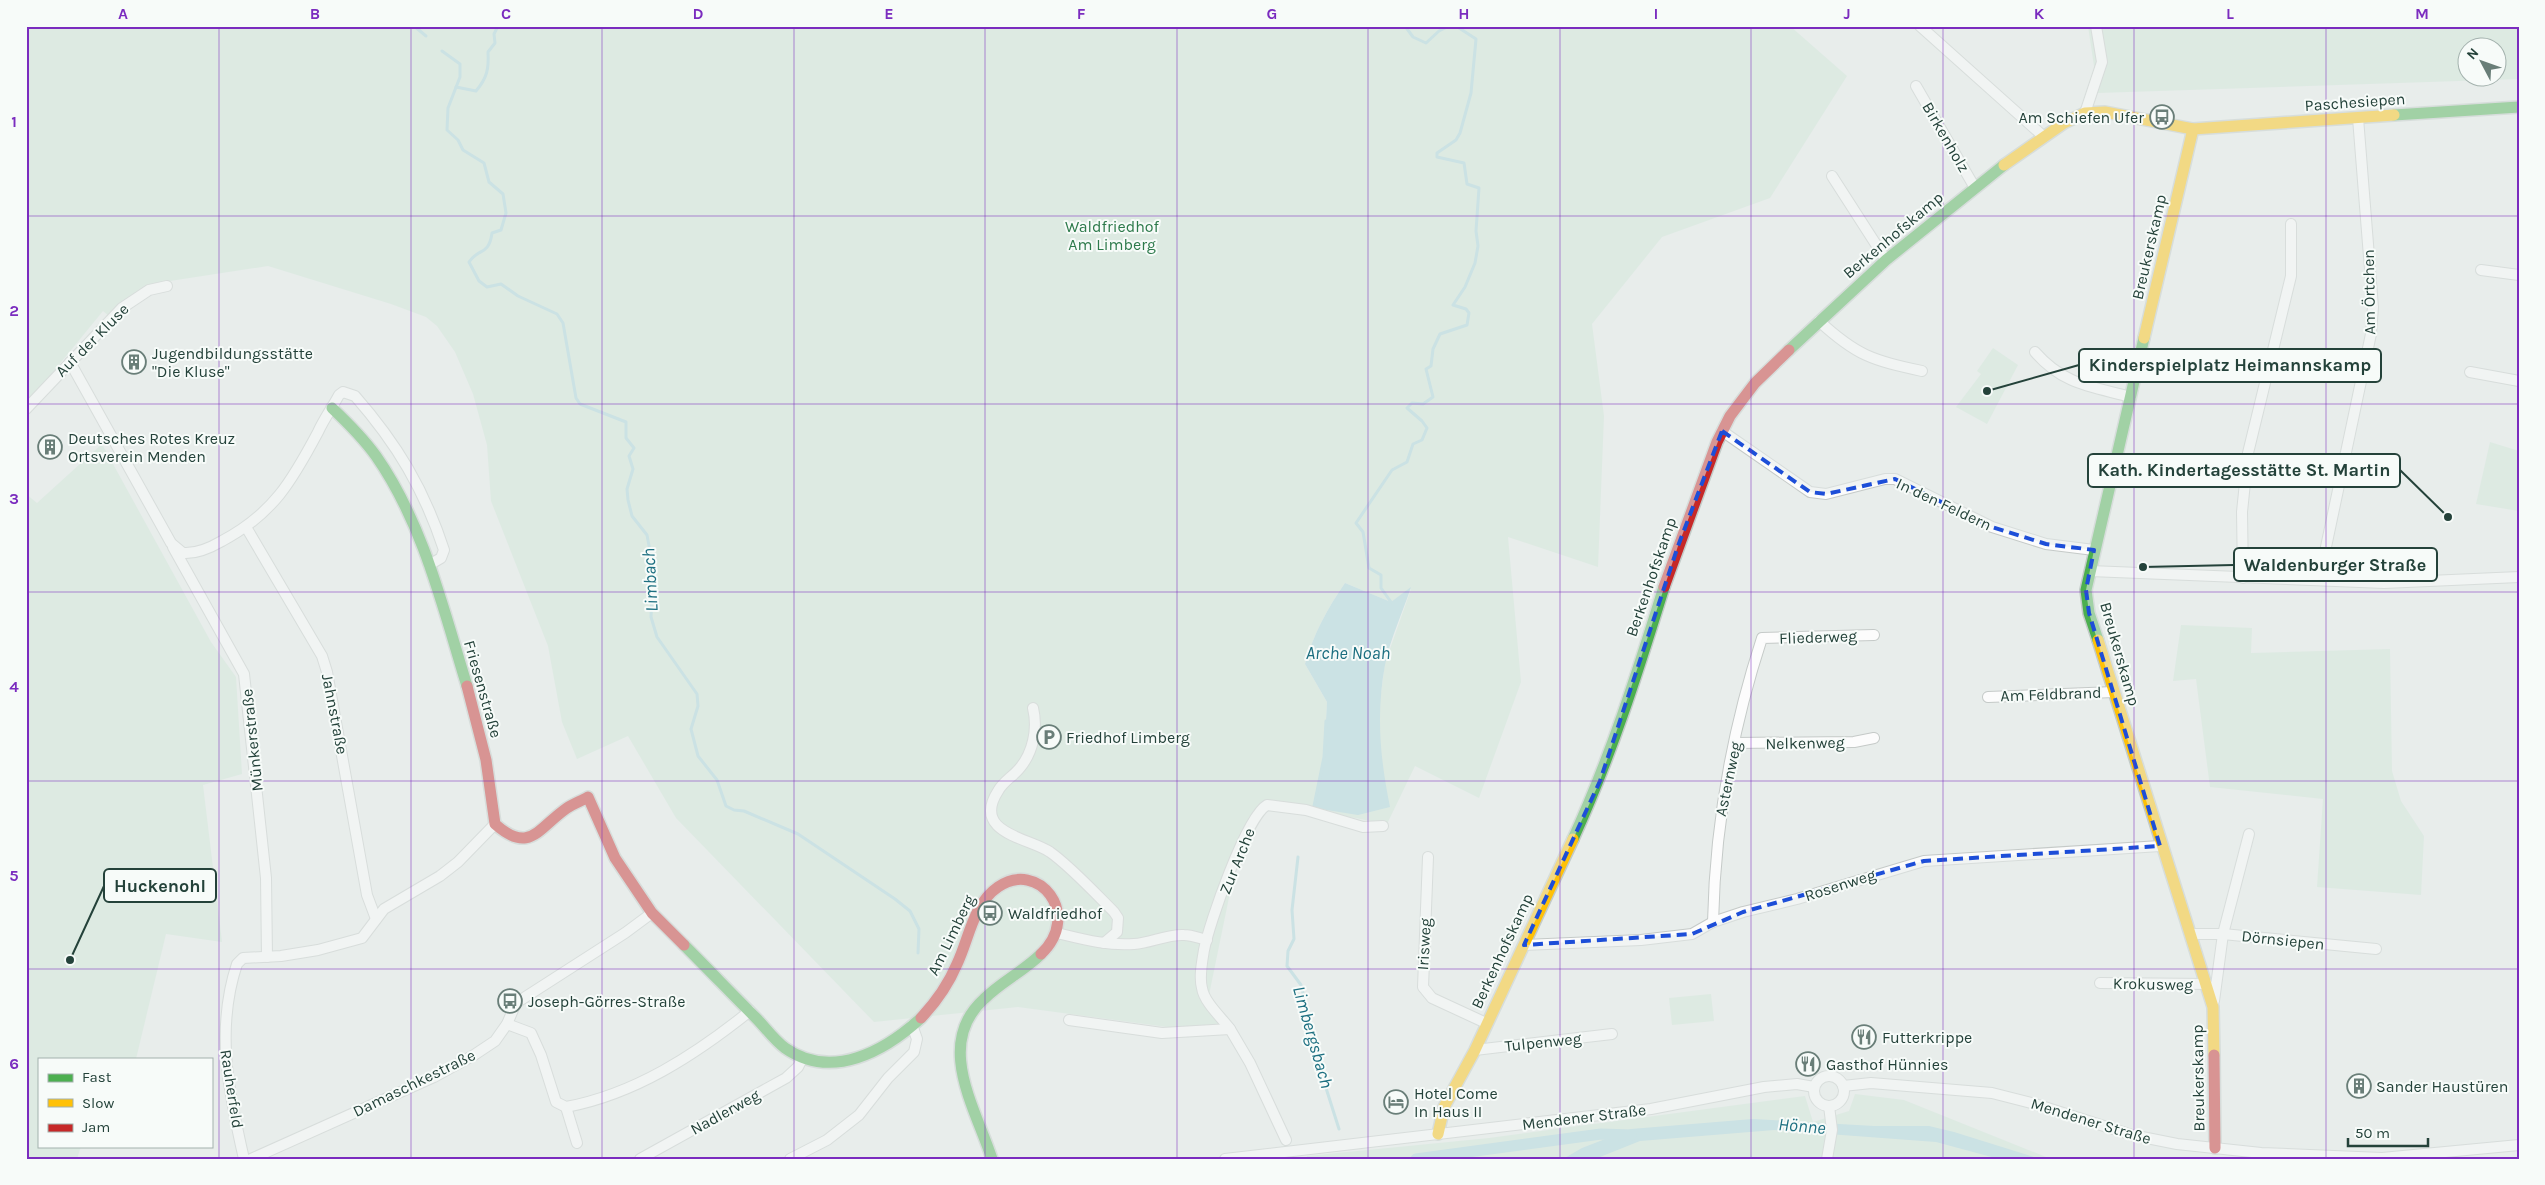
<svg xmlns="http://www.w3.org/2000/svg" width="2545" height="1185" font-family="Karla,sans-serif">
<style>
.green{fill:#d1e6d8;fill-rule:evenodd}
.water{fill:#a9d4db}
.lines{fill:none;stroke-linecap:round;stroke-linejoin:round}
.stream{stroke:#a9d4db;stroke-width:3}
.canal{stroke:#a9d4db;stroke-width:11}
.street-casing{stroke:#c5cac8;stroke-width:12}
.fast-casing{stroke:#c3cbc8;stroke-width:14}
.slow-casing{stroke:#c3cbc8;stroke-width:14}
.jam-casing{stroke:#c3cbc8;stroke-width:14}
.street{stroke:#fcfcfc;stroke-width:10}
.fast{stroke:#4caf50;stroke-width:11}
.slow{stroke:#ffc107;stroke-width:11}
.jam{stroke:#c62828;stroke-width:11}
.marked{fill:none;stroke:#1d4ed8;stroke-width:4;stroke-dasharray:10 6;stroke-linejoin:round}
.grid{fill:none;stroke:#7b2cbf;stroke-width:1;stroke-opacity:0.55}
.labels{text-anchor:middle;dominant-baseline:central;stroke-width:4;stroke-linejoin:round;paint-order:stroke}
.street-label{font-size:16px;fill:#24423a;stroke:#f7fbf9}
.poi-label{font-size:16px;fill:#24423a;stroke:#f7fbf9;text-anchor:start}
.park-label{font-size:16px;fill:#2d7a4b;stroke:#f7fbf9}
.water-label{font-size:18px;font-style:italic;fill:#1c6f80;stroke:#f7fbf9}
.leader{fill:none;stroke:#24423a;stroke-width:2}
.callout-dot{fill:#24423a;stroke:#f7fbf9;stroke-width:2}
.callout{fill:#f7fbf9;stroke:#24423a;stroke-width:2}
.callout-label{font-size:18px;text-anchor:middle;font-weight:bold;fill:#24423a}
.neatline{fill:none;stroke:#7b2cbf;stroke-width:2}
.grid-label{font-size:16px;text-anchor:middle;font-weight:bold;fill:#7b2cbf}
</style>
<rect width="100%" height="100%" fill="#e8edeb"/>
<g class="green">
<path d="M 26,26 L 1790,26 L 1847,76 L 1770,198 L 1662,237 L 1592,324 L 1604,416 L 1598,567 L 1508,537 L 1521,682 L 1479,798 L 1415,766 L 1387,824 L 1264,801 L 1233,878 L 1209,995 L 1219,1025 L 1182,1029 L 1018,1007 L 874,1022 L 676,818 L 628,736 L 577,759 L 562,722 L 548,646 L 491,501 L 487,445 L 473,394 L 455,352 L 437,326 L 426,317 L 391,304 L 268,266 L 157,283 L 135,294 L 109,316 L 103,311 L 26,405 ZM 1345,583 L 1391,602 L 1411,589 L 1385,663 L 1378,716 L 1381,759 L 1314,807 L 1324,757 L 1327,702 L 1305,664 C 1314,633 1327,609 1345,583 Z"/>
<path d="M 2088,26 L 2519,26 L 2519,79 L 2098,93 ZM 2468,48 L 2498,48 L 2498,78 L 2468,78 Z"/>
<polygon points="1993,348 2018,365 1987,424 1956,407 1981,374 1977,371"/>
<polygon points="2490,442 2519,451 2519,511 2476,504"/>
<polygon points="102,444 211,642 236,677 242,774 203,785 222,942 166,934 136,1059 39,1059 39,1146 81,1146 77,1159 26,1159 26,494 37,503"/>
<polygon points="2181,625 2252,628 2251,653 2390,649 2392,771 2401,801 2424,836 2421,895 2317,887 2323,799 2210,787 2196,679 2173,681"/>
<polygon points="1711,994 1714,1021 1672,1025 1669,998"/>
<polygon points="1855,1094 1904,1100 2051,1159 1306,1159 1307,1156 1489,1138 1805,1096 1813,1122 1849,1111"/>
</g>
<g class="water">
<path d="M 1345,583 L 1391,602 L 1411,587 C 1403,612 1390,639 1385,665 C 1376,714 1380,758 1390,807 L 1358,815 L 1314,808 L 1324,757 L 1327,702 L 1305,664 C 1314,633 1327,609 1345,583 Z"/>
<polygon points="1753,1119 1874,1126 1929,1126 1954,1132 2040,1159 1999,1159 1936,1142 1774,1130 1640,1141 1595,1159 1563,1159 1582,1148 1631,1129"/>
</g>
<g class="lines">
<g class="stream">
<polyline points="414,26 426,36"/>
<polyline points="1405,26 1413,37 1426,43 1439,31 1449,26"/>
<path d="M 442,51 L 460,64 L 460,77 L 448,108 L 447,130 L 458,140 L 463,150 L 484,163 L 489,182 L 503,194 L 506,213 L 501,230 L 492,233 C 489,256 478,248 469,262 L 479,281 L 487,287 L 501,284 L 518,296 L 557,314 L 563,323 L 576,398 L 580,404 L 626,422 L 626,438 L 634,448 L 629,456 L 633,469 L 627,489 L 628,500 L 632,516 L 647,535 L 653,567 L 651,617 L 657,637 L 697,694 L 698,706 L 691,729 L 698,756 L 717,780 L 726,806 L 734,810 L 744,811 L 798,834 L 895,899 L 910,911 L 919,929 L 918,953"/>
<path d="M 456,87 L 476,91 C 487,78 489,69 488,52 L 495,43 L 494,34 L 498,26"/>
<polyline points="1390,604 1391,602 1381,588 1381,575 1369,568 1363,532 1356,523 1392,470 1407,462 1413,444 1422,440 1427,428 1422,421 1407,408 1412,403 1423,404 1433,397 1426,369 1431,366 1433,349 1440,334 1467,325 1469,313 1466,309 1453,305 1465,287 1475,263 1478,246 1476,231 1479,188 1467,184 1464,163 1437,157 1437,153 1456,140 1460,133 1471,93 1476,39 1456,26"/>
<polyline points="1314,806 1324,757 1326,721"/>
<polyline points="1298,857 1292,910 1294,939 1288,951 1287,966 1301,985 1326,1088 1339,1129"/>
</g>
<polyline class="canal" points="1416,1159 1601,1134 1631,1135"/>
<g class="street-casing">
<g id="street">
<polyline points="1920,26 2043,136"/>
<polyline points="1916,86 1975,188"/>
<polyline points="2085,113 2102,62 2096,26"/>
<polyline points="1832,176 1886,260"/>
<polyline points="2481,270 2519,275"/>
<path d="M 1819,321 C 1857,356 1872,360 1922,371"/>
<path d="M 2035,352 C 2064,385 2090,386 2131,397"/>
<path d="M 70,362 L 171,543 L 183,553 C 196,554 210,548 222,541 C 273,514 292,481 318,432 C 324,419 332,408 339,395 L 343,392 L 355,396 C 397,444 424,489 444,550 L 441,558 L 429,565"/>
<polyline points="2470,372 2519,381"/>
<polyline points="26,409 122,308 149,290 167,286"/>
<polyline points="1722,431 1810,492 1826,494 1885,479 1895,479 1992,527 2046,544 2094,550"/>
<polyline points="246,527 322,656 327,672 367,895 376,919"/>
<polyline points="173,547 244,674 266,878 267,957"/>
<polyline points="2090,571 2384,583 2519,577"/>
<polyline points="2243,578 2242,512 2248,453 2291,276 2291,224"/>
<polyline points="2319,580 2371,334 2373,307 2358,118"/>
<polyline points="1988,697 2114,692"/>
<path d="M 1033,708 C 1038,729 1033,753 1019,769 C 1012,777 1003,782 998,791 C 971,833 1029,838 1050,852 C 1070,866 1096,894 1114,912 L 1118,918 L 1117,932 L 1104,943"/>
<polyline points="1735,743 1854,742 1874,738"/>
<polyline points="1428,857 1423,987 1432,998 1486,1023"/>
<path d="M 1713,922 C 1715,826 1732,730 1762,638 L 1874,635"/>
<path d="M 1057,933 C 1082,939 1107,946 1134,944 C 1151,943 1167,934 1184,935 C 1191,935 1199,938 1207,940"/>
<polyline points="2190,934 2223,934 2376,949"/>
<polyline points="1524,945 1641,940 1692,934 1713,922 1743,912 1797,899 1924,861 2160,846"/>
<polyline points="2100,983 2207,984"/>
<polyline points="2214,1001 2223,934 2249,834"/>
<polyline points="1069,1020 1162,1033 1230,1029 1250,1063 1286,1140"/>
<path d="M 507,1024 L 531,1033 L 541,1055 L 556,1102 L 566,1107 C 635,1094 695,1055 750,1011"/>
<path d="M 1230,1029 C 1221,1017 1204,1002 1202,988 C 1199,977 1202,962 1204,950 C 1209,924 1246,817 1267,805 L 1306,810 L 1363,827 L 1383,826"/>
<polyline points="1475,1050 1612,1034"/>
<circle cx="1829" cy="1091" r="15"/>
<polyline points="1843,1086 1871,1083 1992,1093 2035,1104 2132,1135 2177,1144 2261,1153 2382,1158 2519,1145"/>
<polyline points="566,1107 577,1143"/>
<path d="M 244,1159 C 229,1094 215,1030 237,964 L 243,958 L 281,956 L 318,950 L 362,938 L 384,909 L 440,876 L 458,862 L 495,824"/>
<polyline points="251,1159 434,1077 474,1055 495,1041 507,1024 516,1003 625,933 652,913"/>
<polyline points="640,1159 786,1078 798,1067 803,1057"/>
<polyline points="790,1159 827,1140 859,1115 888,1078 914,1052 917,1039 912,1025"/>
<polyline points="1225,1159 1651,1109 1764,1087 1797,1084 1814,1087"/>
<polyline points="1827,1159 1832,1130 1829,1106"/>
</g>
</g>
<g class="fast-casing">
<g id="fast">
<polyline points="2394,115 2519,107"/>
<polyline points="1789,350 1886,260 2004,165"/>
<path d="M 332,408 C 348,423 363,438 376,456 C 423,523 443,608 467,686"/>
<polyline points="2098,640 2089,613 2086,590 2144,338"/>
<path d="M 1573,839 C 1611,756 1637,674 1664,587"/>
<path d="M 684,945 C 708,969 732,994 756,1018 C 765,1027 774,1040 785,1048 C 832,1081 885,1051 921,1018"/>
<path d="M 992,1159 C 976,1109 934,1044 984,999 C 1001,982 1024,971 1041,954"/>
</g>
</g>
<g class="slow-casing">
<g id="slow">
<polyline points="2004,165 2064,123 2085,113 2105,112 2193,129 2394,115"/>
<polyline points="2144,338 2193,129"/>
<polyline points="2098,640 2213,1007 2214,1055"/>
<polyline points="1438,1134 1444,1107 1475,1050 1573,839"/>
</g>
</g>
<g class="jam-casing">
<g id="jam">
<polyline points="1664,587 1717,442 1730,416 1755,383 1789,350"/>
<path d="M 467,686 L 486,760 L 495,824 C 530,855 538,828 567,808 C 573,804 581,801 588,797 L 615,858 L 652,913 L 684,945"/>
<path d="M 921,1018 C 936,1002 949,983 957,964 C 969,939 973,904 998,887 C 1038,859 1083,914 1041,954"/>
<polyline points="2214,1055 2215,1148"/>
</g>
</g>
<use href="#street" class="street"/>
<use href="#fast" class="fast"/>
<use href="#slow" class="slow"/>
<use href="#jam" class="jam"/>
</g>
<path d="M0 0H2545V1185H0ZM 1722,431 L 1810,492 L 1826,494 L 1895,479 L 1992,527 L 2046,544 L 2094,550 L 2086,590 L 2089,613 L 2160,846 L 1924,861 L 1743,912 L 1692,934 L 1524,945 L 1600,781 L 1678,546 Z" fill="#e8edeb" fill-opacity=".55" fill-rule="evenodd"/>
<path class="marked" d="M 1722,431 L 1810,492 L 1826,494 L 1895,479 L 1992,527 L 2046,544 L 2094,550 L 2086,590 L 2089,613 L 2160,846 L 1924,861 L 1743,912 L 1692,934 L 1524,945 L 1600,781 L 1678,546 Z"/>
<path class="grid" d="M 219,26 L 219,1159M 411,26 L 411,1159M 602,26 L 602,1159M 794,26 L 794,1159M 985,26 L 985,1159M 1177,26 L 1177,1159M 1368,26 L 1368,1159M 1560,26 L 1560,1159M 1751,26 L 1751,1159M 1943,26 L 1943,1159M 2134,26 L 2134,1159M 2326,26 L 2326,1159M 26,216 L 2519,216M 26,404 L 2519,404M 26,592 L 2519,592M 26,781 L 2519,781M 26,969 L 2519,969"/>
<defs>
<g id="bus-ring" transform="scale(1.25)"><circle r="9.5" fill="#f7fbf9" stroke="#697e78" stroke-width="1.5"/><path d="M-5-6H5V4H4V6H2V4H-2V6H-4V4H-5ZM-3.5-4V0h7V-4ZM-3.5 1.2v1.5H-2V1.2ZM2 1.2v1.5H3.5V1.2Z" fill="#697e78"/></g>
<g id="building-ring" transform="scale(1.25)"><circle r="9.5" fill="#f7fbf9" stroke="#697e78" stroke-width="1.5"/><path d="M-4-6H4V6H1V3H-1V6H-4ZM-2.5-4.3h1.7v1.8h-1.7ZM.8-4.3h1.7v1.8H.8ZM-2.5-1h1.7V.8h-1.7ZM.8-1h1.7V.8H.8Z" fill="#697e78"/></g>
<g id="parking-ring" transform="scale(1.25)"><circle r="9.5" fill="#f7fbf9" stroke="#697e78" stroke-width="1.5"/><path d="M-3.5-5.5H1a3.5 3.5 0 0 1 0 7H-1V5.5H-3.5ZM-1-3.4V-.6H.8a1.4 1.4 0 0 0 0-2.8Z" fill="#697e78"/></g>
<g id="restaurant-ring" transform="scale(1.25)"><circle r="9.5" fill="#f7fbf9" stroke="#697e78" stroke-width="1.5"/><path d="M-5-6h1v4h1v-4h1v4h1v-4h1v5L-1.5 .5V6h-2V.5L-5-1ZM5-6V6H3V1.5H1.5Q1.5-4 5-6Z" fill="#697e78"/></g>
<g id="hotel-ring" transform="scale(1.25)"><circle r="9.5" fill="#f7fbf9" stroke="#697e78" stroke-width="1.5"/><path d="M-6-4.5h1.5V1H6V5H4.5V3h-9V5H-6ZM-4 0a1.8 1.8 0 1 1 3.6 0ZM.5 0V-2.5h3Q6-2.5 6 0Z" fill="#697e78"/></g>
</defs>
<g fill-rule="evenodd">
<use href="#bus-ring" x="2162" y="117"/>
<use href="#building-ring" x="134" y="362"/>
<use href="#building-ring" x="50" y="447"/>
<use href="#parking-ring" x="1049" y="737"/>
<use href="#bus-ring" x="990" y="913"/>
<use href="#bus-ring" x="510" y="1001"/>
<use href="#restaurant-ring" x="1864" y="1037"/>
<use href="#restaurant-ring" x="1808" y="1064"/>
<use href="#building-ring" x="2359" y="1086"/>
<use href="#hotel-ring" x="1396" y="1102"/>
</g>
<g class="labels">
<g class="street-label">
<text transform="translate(2355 102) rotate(-4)">Paschesiepen</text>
<text transform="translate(1946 137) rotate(60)">Birkenholz</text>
<text transform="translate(1893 235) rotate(-40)">Berkenhofskamp</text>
<text transform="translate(2149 247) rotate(-77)">Breukerskamp</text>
<text transform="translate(2369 292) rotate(-91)">Am Örtchen</text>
<text transform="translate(92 340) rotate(-45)">Auf der Kluse</text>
<text transform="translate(1944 504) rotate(25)">In den Feldern</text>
<text transform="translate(1651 577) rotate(-71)">Berkenhofskamp</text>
<text transform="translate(1818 637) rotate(-2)">Fliederweg</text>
<text transform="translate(2120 654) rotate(74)">Breukerskamp</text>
<text transform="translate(483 689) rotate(74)">Friesenstraße</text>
<text transform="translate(2051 694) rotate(-2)">Am Feldbrand</text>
<text transform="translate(335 714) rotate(79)">Jahnstraße</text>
<text transform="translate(252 740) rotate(-96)">Münkerstraße</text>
<text transform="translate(1805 743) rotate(-1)">Nelkenweg</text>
<text transform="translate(1728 779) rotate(-78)">Asternweg</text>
<text transform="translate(1237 861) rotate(-68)">Zur Arche</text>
<text transform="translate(1840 885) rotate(-18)">Rosenweg</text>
<text transform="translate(951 935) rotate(-64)">Am Limberg</text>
<text transform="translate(2283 940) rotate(6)">Dörnsiepen</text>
<text transform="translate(1424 944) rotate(-87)">Irisweg</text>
<text transform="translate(1502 951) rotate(-65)">Berkenhofskamp</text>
<text transform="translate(2153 984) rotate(1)">Krokusweg</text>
<text transform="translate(1543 1042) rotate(-6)">Tulpenweg</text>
<text transform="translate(2198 1078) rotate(-91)">Breukerskamp</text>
<text transform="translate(414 1083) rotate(-26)">Damaschkestraße</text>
<text transform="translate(232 1089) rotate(81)">Rauherfeld</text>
<text transform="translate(725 1112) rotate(-29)">Nadlerweg</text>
<text transform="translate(1584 1117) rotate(-7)">Mendener Straße</text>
<text transform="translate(2091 1121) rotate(17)">Mendener Straße</text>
</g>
<g class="poi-label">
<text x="2144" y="117" text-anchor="end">Am Schiefen Ufer</text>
<text x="152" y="353">Jugendbildungsstätte<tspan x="152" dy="18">"Die Kluse"</tspan></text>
<text x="68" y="438">Deutsches Rotes Kreuz<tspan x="68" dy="18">Ortsverein Menden</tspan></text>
<text x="1066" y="737">Friedhof Limberg</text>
<text x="1008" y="913">Waldfriedhof</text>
<text x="528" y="1001">Joseph-Görres-Straße</text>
<text x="1882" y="1037">Futterkrippe</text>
<text x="1826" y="1064">Gasthof Hünnies</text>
<text x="2376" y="1086">Sander Haustüren</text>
<text x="1414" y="1093">Hotel Come<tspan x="1414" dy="18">In Haus II</tspan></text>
</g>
<g class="park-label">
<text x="1112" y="226">Waldfriedhof<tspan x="1112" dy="18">Am Limberg</tspan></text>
</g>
<g class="water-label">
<text transform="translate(650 580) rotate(-93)">Limbach</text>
<text x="1348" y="653">Arche Noah</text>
<text transform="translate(1313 1037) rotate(74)">Limbergsbach</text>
<text transform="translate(1802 1126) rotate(5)">Hönne</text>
</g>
</g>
<path class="leader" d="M1987 391L2079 365M2448 517L2400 470M2143 567L2234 565M70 960L104 886"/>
<g class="callout-dot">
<circle cx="1987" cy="391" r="5"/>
<circle cx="2448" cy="517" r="5"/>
<circle cx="2143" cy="567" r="5"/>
<circle cx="70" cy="960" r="5"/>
</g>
<g class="callout">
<rect x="2079" y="349" width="302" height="33" rx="5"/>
<rect x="2088" y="454" width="312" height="33" rx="5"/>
<rect x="2234" y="548" width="203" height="33" rx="5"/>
<rect x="104" y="869" width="112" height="33" rx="5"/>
</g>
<g class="callout-label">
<text x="2230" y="371">Kinderspielplatz Heimannskamp</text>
<text x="2244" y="476">Kath. Kindertagesstätte St. Martin</text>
<text x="2335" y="571">Waldenburger Straße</text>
<text x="160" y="892">Huckenohl</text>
</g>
<rect width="2545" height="1185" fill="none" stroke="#f7fbf9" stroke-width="55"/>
<rect x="38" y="1058" width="175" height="90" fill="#f7fbf9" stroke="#a3b1ad"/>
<rect x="48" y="1074" width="25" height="8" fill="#4caf50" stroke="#a3b1ad"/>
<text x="82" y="1082" font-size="15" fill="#24423a">Fast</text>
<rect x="48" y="1099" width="25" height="8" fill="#ffc107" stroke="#a3b1ad"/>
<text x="82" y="1108" font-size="15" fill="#24423a">Slow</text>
<rect x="48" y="1124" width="25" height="8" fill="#c62828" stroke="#a3b1ad"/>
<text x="82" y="1132" font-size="15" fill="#24423a">Jam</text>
<g transform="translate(2482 62) rotate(311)"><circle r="24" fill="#f7fbf9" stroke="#a3b1ad"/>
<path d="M0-4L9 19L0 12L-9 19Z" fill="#697e78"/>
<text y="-8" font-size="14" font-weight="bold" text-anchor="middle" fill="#24423a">N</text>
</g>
<path d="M2348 1138v8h80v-8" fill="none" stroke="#24423a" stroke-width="2.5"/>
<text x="2355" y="1138" font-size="15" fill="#24423a" stroke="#f7fbf9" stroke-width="4" paint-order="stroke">50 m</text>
<rect x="28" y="28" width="2490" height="1130" class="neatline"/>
<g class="grid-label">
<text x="123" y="19">A</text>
<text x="315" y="19">B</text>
<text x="506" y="19">C</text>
<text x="698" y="19">D</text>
<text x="889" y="19">E</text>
<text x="1081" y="19">F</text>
<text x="1272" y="19">G</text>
<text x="1464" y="19">H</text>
<text x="1656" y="19">I</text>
<text x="1847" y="19">J</text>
<text x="2039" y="19">K</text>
<text x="2230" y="19">L</text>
<text x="2422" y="19">M</text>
<text x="14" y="127">1</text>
<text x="14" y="316">2</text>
<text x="14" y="504">3</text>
<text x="14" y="692">4</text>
<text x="14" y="881">5</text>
<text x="14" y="1069">6</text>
</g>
</svg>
